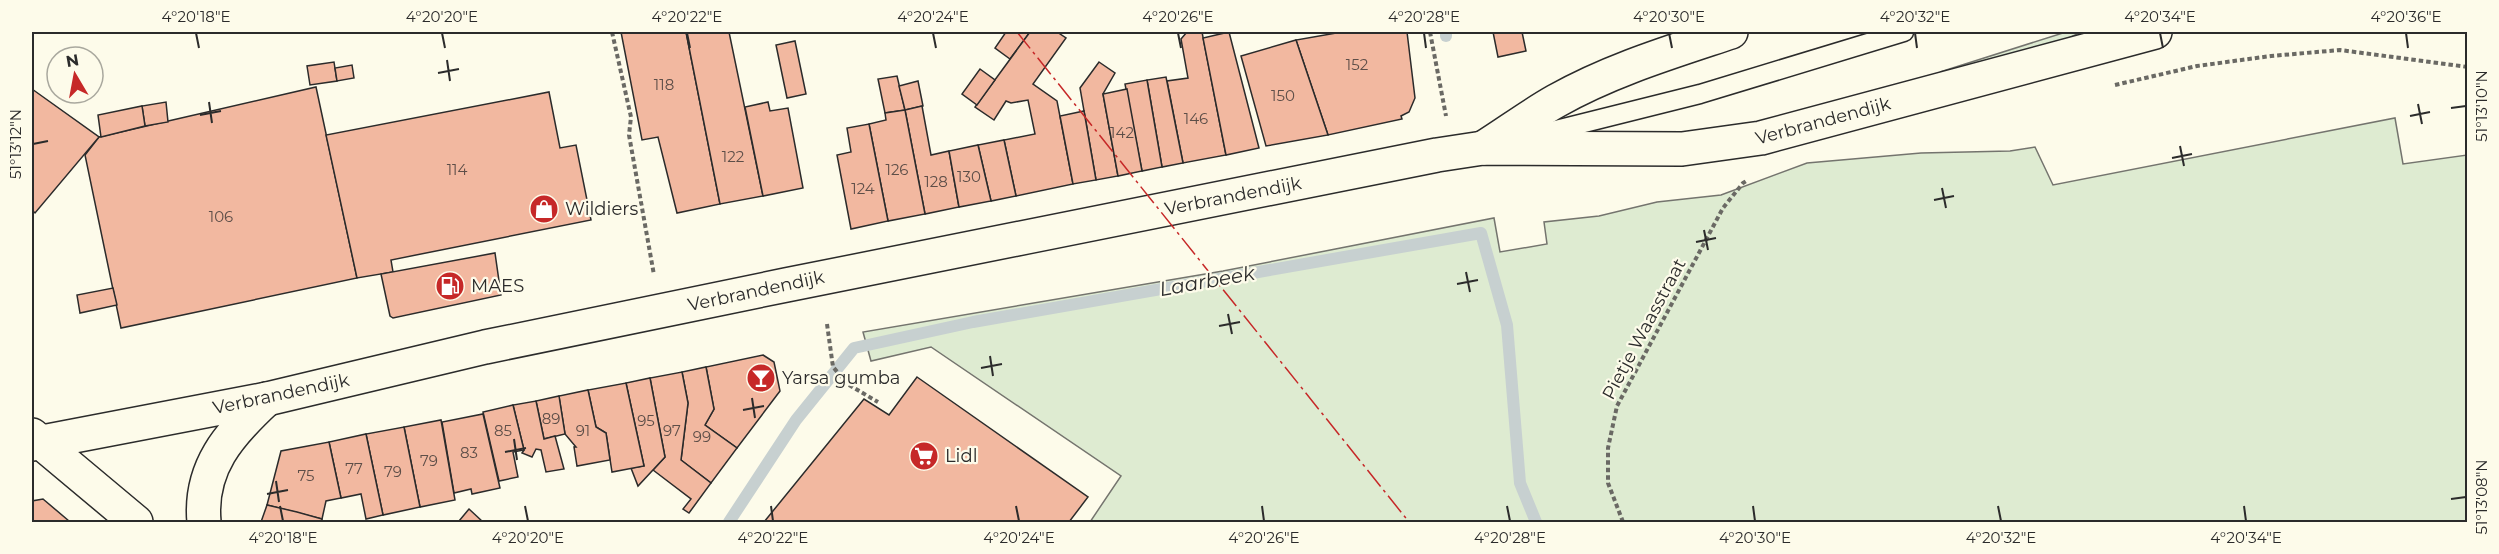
<svg xmlns="http://www.w3.org/2000/svg" width="2499" height="554" font-family="Montserrat,sans-serif">
<style>
.green{fill:#deebd1;stroke:#74746e;stroke-width:1.5}
.lines{fill:none;stroke-linecap:round;stroke-linejoin:round}
.stream{stroke:#c7d0d0;stroke-width:12}
.building{fill:#f2b8a0;stroke:#2b2b2b;stroke-width:1.5}
.lane-casing{stroke:#2b2b2b;stroke-width:21}
.street-casing{stroke:#2b2b2b;stroke-width:36}
.secondary-casing{stroke:#2b2b2b;stroke-width:36}
.path{stroke:#6a6964;stroke-width:4;stroke-dasharray:4.5 3;stroke-linecap:butt}
.lane{stroke:#fdfbea;stroke-width:18}
.street{stroke:#fdfbea;stroke-width:33}
.secondary{stroke:#fdfbea;stroke-width:33}
.power{stroke:#c62828;stroke-width:1.5;stroke-dasharray:21 4.5 3 4.5;stroke-linecap:butt}
.ticks{fill:none;stroke:#2b2b2b;stroke-width:2}
.labels{text-anchor:middle;dominant-baseline:central;stroke-width:4.5;stroke-linejoin:round;paint-order:stroke}
.number-label{font-size:15px;fill:#5d4e48}
.street-label{font-size:18px;fill:#2b2b2b;stroke:#fdfbea}
.poi-label{font-size:18px;fill:#2b2b2b;stroke:#fdfbea;text-anchor:start}
.water-label{font-size:20px;font-style:italic;fill:#2b2b2b;stroke:#fdfbea}
.neatline{fill:none;stroke:#2b2b2b;stroke-width:2}
.ticks-label{font-size:15px;text-anchor:middle;fill:#2b2b2b}
</style>
<rect width="100%" height="100%" fill="#fdfbea"/>
<g class="green">
<polygon points="2066,32 2081,32 2069,38 1986,64 1940,72"/>
<polygon points="2395,118 2403,164 2467,155 2467,522 1090,522 1121,476 931,347 871,361 863,332 1223,271 1494,218 1500,252 1547,244 1544,222 1599,216 1657,202 1721,195 1807,163 1921,153 2010,151 2035,147 2053,185"/>
</g>
<g class="lines">
<g class="stream">
<polyline points="1446,32 1446,36"/>
<polyline points="729,522 796,420 854,348 973,322 1481,233 1507,325 1520,483 1536,522"/>
</g>
</g>
<g class="building">
<polygon points="621,32 686,32 720,204 677,213 658,137 642,140"/>
<polygon points="686,32 729,32 763,196 720,204"/>
<polygon points="1006,32 1030,32 1010,59 995,48"/>
<polygon points="1030,32 1057,32 1066,38 1033,84 1057,101 1073,184 1016,196 1004,140 1035,134 1028,100 1011,103 1006,101 994,120 975,107"/>
<polygon points="1187,32 1202,32 1226,155 1183,163 1167,81 1188,78 1181,39"/>
<polygon points="1229,32 1259,148 1226,155 1203,38"/>
<polygon points="1342,32 1407,32 1415,98 1409,112 1401,116 1402,119 1328,135 1296,40"/>
<polygon points="1493,32 1522,32 1526,51 1498,57"/>
<polygon points="1296,40 1328,135 1266,146 1241,56"/>
<polygon points="795,41 806,94 787,98 776,45"/>
<polygon points="334,62 337,81 310,85 307,66"/>
<polygon points="1099,62 1115,73 1103,94 1118,176 1096,180 1080,88"/>
<polygon points="352,65 354,78 337,81 335,68"/>
<polygon points="980,69 995,80 977,105 962,94"/>
<polygon points="897,76 905,110 885,113 878,79"/>
<polygon points="1166,77 1183,163 1162,167 1147,80"/>
<polygon points="1147,80 1162,167 1142,171 1125,84"/>
<polygon points="918,81 923,106 905,110 899,86"/>
<polygon points="316,87 357,278 121,328 85,155 99,137"/>
<polygon points="32,89 99,137 35,213 32,210"/>
<polygon points="1127,89 1142,171 1118,176 1103,94"/>
<polygon points="549,92 560,148 576,145 591,220 391,260 393,272 357,278 326,135"/>
<polygon points="166,102 168,122 145,126 142,106"/>
<polygon points="768,102 770,111 788,108 803,188 763,196 745,107"/>
<polygon points="142,106 145,126 101,137 98,115"/>
<polygon points="922,106 931,155 949,151 959,207 925,214 905,110"/>
<polygon points="905,110 925,214 888,221 869,124 886,120 885,113"/>
<polygon points="1084,111 1096,180 1073,184 1060,116"/>
<polygon points="869,124 888,221 851,229 837,155 851,152 847,128"/>
<polygon points="1004,140 1016,196 991,201 978,145"/>
<polygon points="978,145 991,201 959,207 949,151"/>
<polygon points="495,253 501,295 393,318 390,316 381,274"/>
<polygon points="113,288 117,305 80,313 77,295"/>
<polygon points="763,355 774,362 780,391 737,448 705,425 714,409 706,367"/>
<polygon points="706,367 714,409 705,425 737,448 711,483 681,460 688,403 682,372"/>
<polygon points="682,372 688,403 681,460 711,483 689,513 683,509 691,499 653,470 665,457 650,378"/>
<polygon points="917,377 1088,497 1069,522 764,522 864,399 889,415"/>
<polygon points="650,378 665,457 638,486 631,468 644,466 626,383"/>
<polygon points="626,383 644,466 612,472 606,433 596,427 588,390"/>
<polygon points="588,390 596,427 606,433 610,460 577,466 574,447 576,447 565,434 559,396"/>
<polygon points="559,396 565,434 544,439 536,401"/>
<polygon points="536,401 544,439 555,436 564,469 546,472 541,450 536,449 532,457 522,453 524,450 513,405"/>
<polygon points="513,405 524,450 513,452 518,477 499,481 483,412"/>
<polygon points="483,414 500,488 472,494 471,489 454,493 442,422"/>
<polygon points="441,420 455,500 420,507 404,427"/>
<polygon points="404,427 420,507 383,515 366,434"/>
<polygon points="366,434 383,515 366,519 361,494 341,498 329,442"/>
<polygon points="329,442 341,498 326,501 322,519 267,505 281,451"/>
<polygon points="43,499 69,521 70,522 32,522 32,501"/>
<polygon points="267,505 297,512 322,519 321,522 261,522"/>
<polygon points="469,509 483,522 461,522 459,521"/>
</g>
<g class="lines">
<g class="lane-casing">
<polyline id="lane" points="1528,137 1700,94 1904,32"/>
</g>
<g class="street-casing">
<g id="street">
<polyline points="32,435 136,522"/>
<path d="M 204,522 C 199,468 229,434 267,399"/>
</g>
</g>
<g class="secondary-casing">
<g id="secondary">
<path d="M 1483,148 C 1507,133 1531,115 1556,101 C 1611,70 1671,52 1731,32"/>
<polyline points="32,444 267,399 485,347 786,285 1437,155 1483,148 1682,149 1761,138 2155,32"/>
</g>
</g>
<g class="path">
<polyline points="612,32 631,117 629,135 654,275"/>
<polyline points="1430,32 1446,116"/>
<polyline points="2115,85 2197,66 2271,56 2340,50 2468,67"/>
<polyline points="827,324 833,367 849,385 878,402"/>
<polyline points="1623,522 1608,483 1608,448 1617,406 1723,208 1743,183 1748,180"/>
</g>
<use href="#lane" class="lane"/>
<use href="#street" class="street"/>
<use href="#secondary" class="secondary"/>
<polyline class="power" points="1017,32 1409,522"/>
</g>
<path class="ticks" d="M 196,33 L 199,48M 442,33 L 445,48M 687,33 L 690,48M 933,33 L 936,48M 1178,33 L 1181,48M 1424,33 L 1426,48M 1669,33 L 1672,48M 1915,33 L 1917,48M 2160,33 L 2163,48M 2406,33 L 2408,48M 447,60 L 450,81M 438,73 L 459,69M 209,102 L 212,123M 2418,104 L 2422,124M 2451,108 L 2466,106M 200,115 L 221,111M 2410,116 L 2430,112M 33,144 L 48,141M 2180,146 L 2184,166M 2172,158 L 2192,154M 1942,188 L 1946,208M 1934,200 L 1954,196M 1704,230 L 1708,250M 1696,242 L 1716,238M 1466,272 L 1470,292M 1457,284 L 1478,280M 1228,314 L 1232,334M 1219,326 L 1240,322M 990,356 L 993,376M 981,368 L 1002,364M 752,398 L 755,418M 743,410 L 764,406M 514,439 L 517,460M 505,452 L 526,448M 276,481 L 279,502M 267,494 L 288,490M 2451,499 L 2466,497M 280,506 L 283,521M 525,506 L 528,521M 771,506 L 773,521M 1016,506 L 1019,521M 1262,506 L 1264,521M 1507,506 L 1510,521M 1753,506 L 1755,521M 1998,506 L 2001,521M 2244,506 L 2246,521"/>
<defs>
<g id="shop-disc" transform="scale(1.5)"><circle r="9.5" fill="#c62828" stroke="#fdfbea"/><path d="M-5-2.5h2.3a2.7 3.5 0 0 1 5.4 0H5L5.5 6h-11ZM-1.5-2.5h3a1.5 2.3 0 0 0-3 0Z" fill="#fff"/></g>
<g id="fuel-disc" transform="scale(1.5)"><circle r="9.5" fill="#c62828" stroke="#fdfbea"/><path d="M-5.5-6h7V0h2V4h1.3V-2.5L3-4.5l.8-.8L6-3V5H2.5V1h-1V6h-7ZM-4.2-4.7v3.2H.2V-4.7Z" fill="#fff"/></g>
<g id="bar-disc" transform="scale(1.5)"><circle r="9.5" fill="#c62828" stroke="#fdfbea"/><path d="M-6-5H6L.8 .8V4.5H3.5V6h-7V4.5H-.8V.8Z" fill="#fff"/></g>
<g id="supermarket-disc" transform="scale(1.5)"><circle r="9.5" fill="#c62828" stroke="#fdfbea"/><path d="M-6-5.5h2.5l.6 2H6L4.5 2H-2.5L-4.4-4H-6ZM-1.5 3.2a1.3 1.3 0 1 0 .1 0ZM3 3.2a1.3 1.3 0 1 0 .1 0Z" fill="#fff"/></g>
</defs>
<g fill-rule="evenodd">
<use href="#shop-disc" x="544" y="209"/>
<use href="#fuel-disc" x="450" y="286"/>
<use href="#bar-disc" x="761" y="378"/>
<use href="#supermarket-disc" x="924" y="456"/>
</g>
<g class="labels">
<g class="number-label">
<text x="1357" y="64">152</text>
<text x="664" y="84">118</text>
<text x="1283" y="95">150</text>
<text x="1196" y="118">146</text>
<text x="1122" y="132">142</text>
<text x="733" y="156">122</text>
<text x="457" y="169">114</text>
<text x="897" y="169">126</text>
<text x="969" y="176">130</text>
<text x="936" y="181">128</text>
<text x="863" y="188">124</text>
<text x="221" y="216">106</text>
<text x="551" y="418">89</text>
<text x="646" y="420">95</text>
<text x="503" y="430">85</text>
<text x="583" y="430">91</text>
<text x="672" y="430">97</text>
<text x="702" y="436">99</text>
<text x="469" y="452">83</text>
<text x="429" y="460">79</text>
<text x="354" y="468">77</text>
<text x="393" y="471">79</text>
<text x="306" y="475">75</text>
</g>
<g class="street-label">
<text transform="translate(1823 121) rotate(-15)">Verbrandendijk</text>
<text transform="translate(1233 196) rotate(-11)">Verbrandendijk</text>
<text transform="translate(756 291) rotate(-12)">Verbrandendijk</text>
<text transform="translate(1644 329) rotate(-62)">Pietje Waasstraat</text>
<text transform="translate(281 394) rotate(-12)">Verbrandendijk</text>
</g>
<g class="poi-label">
<text x="565" y="209">Wildiers</text>
<text x="471" y="286">MAES</text>
<text x="782" y="378">Yarsa gumba</text>
<text x="945" y="456">Lidl</text>
</g>
<g class="water-label">
<text transform="translate(1207 281) rotate(-10)">Laarbeek</text>
</g>
</g>
<rect width="2499" height="554" fill="none" stroke="#fdfbea" stroke-width="66"/>
<g transform="translate(75 75) rotate(350)"><circle r="28" fill="#fdfbea" stroke="#a9a89e" stroke-width="1.5"/>
<path d="M0-4.5L10 22L0 15L-10 22Z" fill="#c62828"/>
<text y="-9" font-size="16" font-weight="bold" text-anchor="middle" fill="#2b2b2b">N</text>
</g>
<rect x="33" y="33" width="2433" height="488" class="neatline"/>
<g class="ticks-label">
<text x="196" y="22">4°20'18"E</text>
<text x="442" y="22">4°20'20"E</text>
<text x="687" y="22">4°20'22"E</text>
<text x="933" y="22">4°20'24"E</text>
<text x="1178" y="22">4°20'26"E</text>
<text x="1424" y="22">4°20'28"E</text>
<text x="1669" y="22">4°20'30"E</text>
<text x="1915" y="22">4°20'32"E</text>
<text x="2160" y="22">4°20'34"E</text>
<text x="2406" y="22">4°20'36"E</text>
<text transform="translate(2482 106) rotate(-90)" y="5">51°13'10"N</text>
<text transform="translate(16 144) rotate(-90)" y="5">51°13'12"N</text>
<text transform="translate(2482 497) rotate(-90)" y="5">51°13'08"N</text>
<text x="283" y="543">4°20'18"E</text>
<text x="528" y="543">4°20'20"E</text>
<text x="773" y="543">4°20'22"E</text>
<text x="1019" y="543">4°20'24"E</text>
<text x="1264" y="543">4°20'26"E</text>
<text x="1510" y="543">4°20'28"E</text>
<text x="1755" y="543">4°20'30"E</text>
<text x="2001" y="543">4°20'32"E</text>
<text x="2246" y="543">4°20'34"E</text>
</g>
</svg>
